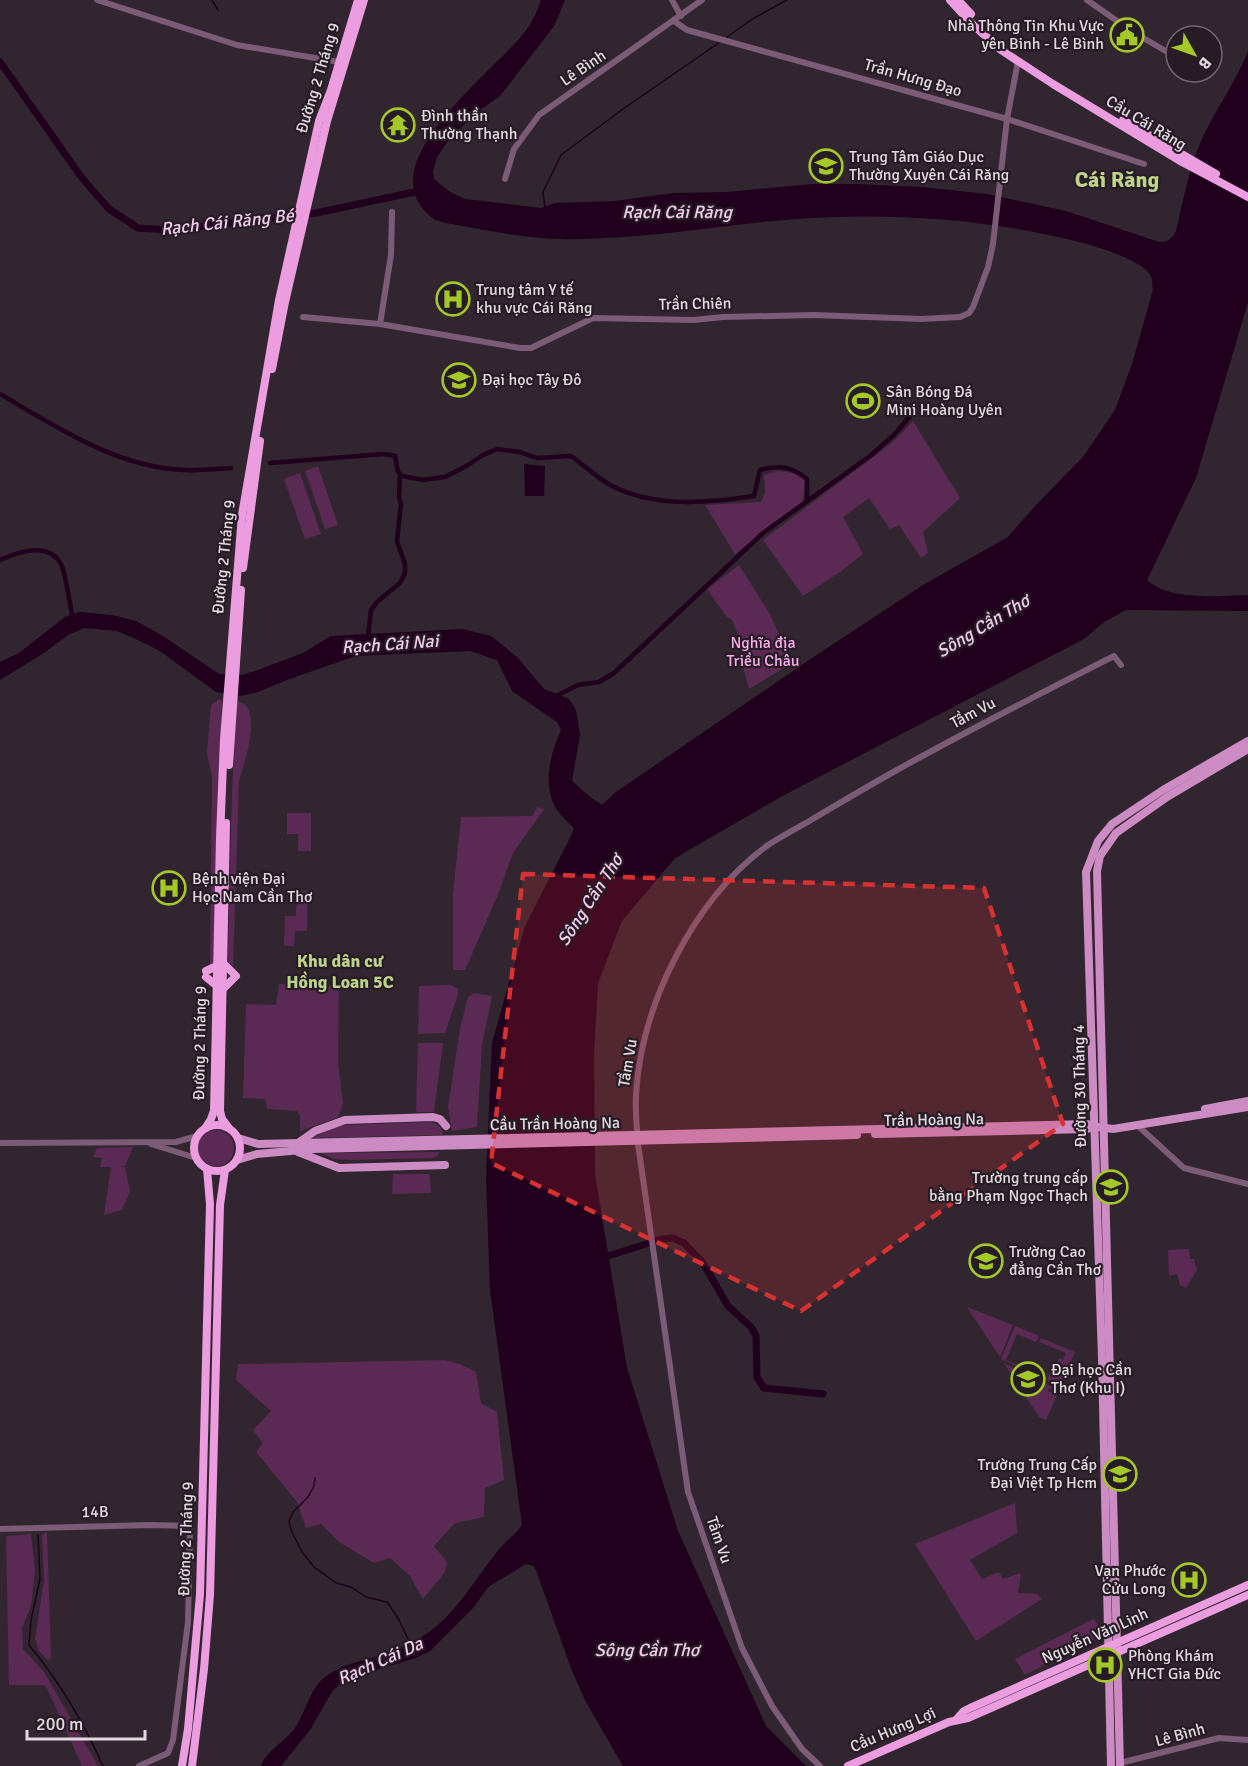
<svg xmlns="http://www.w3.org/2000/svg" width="1248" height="1766" font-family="Signika,sans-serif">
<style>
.green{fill:#5b2a54}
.water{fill:#20001d}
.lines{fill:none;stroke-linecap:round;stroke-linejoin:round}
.stream{stroke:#20001d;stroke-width:1.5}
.canal{stroke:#20001d;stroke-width:4.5}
.river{stroke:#20001d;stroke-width:7}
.minor{stroke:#7b5b76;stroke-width:6}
.major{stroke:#cc8bc2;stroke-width:8}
.highway{stroke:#ec9de0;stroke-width:8}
.marked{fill:#d73131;fill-opacity:0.2;stroke:#d73131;stroke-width:4.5;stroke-dasharray:12 8;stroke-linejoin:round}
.labels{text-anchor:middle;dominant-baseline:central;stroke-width:4.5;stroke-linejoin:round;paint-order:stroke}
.poi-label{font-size:16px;fill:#e1d9df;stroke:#271c25;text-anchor:start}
.street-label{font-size:16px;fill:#e1d9df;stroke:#271c25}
.park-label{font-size:16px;fill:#fbacee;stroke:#271c25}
.water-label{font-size:18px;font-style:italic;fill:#f3cbec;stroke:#271c25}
.neighbourhood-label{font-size:18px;font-weight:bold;fill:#bdd38a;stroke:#271c25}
.district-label{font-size:22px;font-weight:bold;fill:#bdd38a;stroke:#271c25}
</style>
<rect width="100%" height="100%" fill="#31252f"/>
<g class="green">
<polygon points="913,421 960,498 923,532 928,553 921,558 899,525 890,529 869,498 843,517 863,554 840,572 803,596 763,540 893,442"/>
<polygon points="318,466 338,525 325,529 305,471"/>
<polygon points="777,471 794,473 805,479 803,501 735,554 705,505 761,502 765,493 764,475"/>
<polygon points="300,473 321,534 305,539 284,479"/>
<polygon points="739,565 770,614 792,663 749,689 742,663 739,637 732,620 726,616 707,589"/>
<polygon points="219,699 222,700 213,965 210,966 212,777 207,753 211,705"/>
<path d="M 237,701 L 245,704 C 259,721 245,761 239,781 L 233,967 L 228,961 L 228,952 L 232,793 Z"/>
<polygon points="537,807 544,809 513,853 497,897 465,970 453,970 453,894 461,817 532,816"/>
<polygon points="287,813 311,813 311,851 298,851 298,834 287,834"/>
<polygon points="297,891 308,891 307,931 295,931 294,946 284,946 285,916 296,916"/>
<polygon points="279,984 339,986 338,1063 343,1103 341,1111 337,1118 300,1131 300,1116 297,1111 267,1109 265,1099 243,1098 246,1004 276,1005"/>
<polygon points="451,985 458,989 458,994 445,1033 418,1034 419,986"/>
<polygon points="474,993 492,996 482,1045 477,1127 452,1131 448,1107 460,1029 468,997"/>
<polygon points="418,1043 443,1043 434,1112 417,1112 416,1110"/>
<polygon points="431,1122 439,1126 443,1132 442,1135 313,1138 332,1127 343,1125"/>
<circle cx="216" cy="1148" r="18"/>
<polygon points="133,1147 125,1166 120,1167 125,1167 130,1191 122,1210 104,1215 111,1167 100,1167 102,1158 93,1157 97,1148"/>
<polygon points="440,1152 438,1155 433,1158 349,1160 334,1159 321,1153"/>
<polygon points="393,1174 428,1174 430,1176 431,1193 392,1194"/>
<polygon points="1189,1249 1190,1259 1194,1259 1197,1270 1186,1288 1180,1285 1177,1274 1169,1276 1168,1250"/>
<polygon points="967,1307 1013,1325 1000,1357"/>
<polygon points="1015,1326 1039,1336 1036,1342 1017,1334 1006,1360 1047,1377 1045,1380 1001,1359"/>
<polygon points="1041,1338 1075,1352 1060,1387 1047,1381 1050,1372 1054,1373 1059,1358 1063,1360 1066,1353 1039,1342"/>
<polygon points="444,1360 460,1364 476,1372 481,1403 497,1412 504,1480 485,1488 484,1517 455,1523 434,1546 447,1562 445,1572 423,1599 410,1576 390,1558 374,1563 339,1542 321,1524 306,1528 297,1502 256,1452 263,1443 253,1430 271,1411 236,1380 238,1364"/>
<polygon points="1004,1363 1031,1376 1025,1391 1045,1399 1026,1391 1030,1380 1040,1384 1031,1379 1032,1377 1052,1387 1051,1389 1049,1388 1048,1391 1052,1393 1055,1388 1059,1390 1046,1420 1039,1417"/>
<polygon points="1015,1503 1017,1533 970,1560 982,1579 999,1572 1003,1579 1021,1573 1018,1593 1037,1594 1042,1599 976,1641 915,1544"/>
<polygon points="47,1532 51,1658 48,1660 39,1651 35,1639 44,1580 42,1534"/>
<polygon points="31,1534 35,1571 31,1606 22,1628 23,1649 44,1672 98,1766 82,1766 47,1688 43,1685 9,1685 6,1536"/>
<path d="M 1093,1619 C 1099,1624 1103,1630 1099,1637 L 1025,1675 L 1015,1659 Z"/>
</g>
<g class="water">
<path d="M 541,0 L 565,0 L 554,26 L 500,96 L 480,110 L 450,138 L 437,157 L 433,171 L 434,179 L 450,192 L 465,199 L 541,208 L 555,203 L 615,201 L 674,193 L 727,192 L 813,184 L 857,184 L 922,187 L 987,194 L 1066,211 L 1159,242 C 1168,242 1172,239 1176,231 C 1183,201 1189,169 1201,141 C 1215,110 1236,82 1248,51 L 1248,302 L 1196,478 L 1147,580 C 1169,601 1220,596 1248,595 L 1248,611 L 1126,610 L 1104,622 L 1084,639 L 784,795 L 675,858 L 622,921 L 598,983 L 594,1056 L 595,1174 L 627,1368 L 678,1531 L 766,1726 L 806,1766 L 623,1766 L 586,1702 L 572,1671 L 536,1570 L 534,1566 L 526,1564 L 488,1587 L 474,1607 L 430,1651 L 416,1658 L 356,1676 L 344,1682 L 333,1690 L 310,1730 L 281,1766 L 261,1766 C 267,1750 285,1742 295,1728 C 306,1712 309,1690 324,1678 C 340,1665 357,1662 375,1657 C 394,1652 413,1643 429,1632 C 460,1610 478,1573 503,1545 C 509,1538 517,1533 522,1525 L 490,1290 L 486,1178 L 492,1043 L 525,926 L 570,838 L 574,828 C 568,822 561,816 557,810 C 542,786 550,754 561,730 L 557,722 L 512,691 L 497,660 L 470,651 L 355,656 L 287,680 L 258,692 L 241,696 L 216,692 L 160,651 L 138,640 L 117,631 L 84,628 L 68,635 L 44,653 L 0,680 L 0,662 L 19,653 L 65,617 L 79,612 L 112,615 L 136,621 L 163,636 L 219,674 L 242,675 L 258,670 L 303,653 L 331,636 L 462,629 L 491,636 L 517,657 L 544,689 L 569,699 L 576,710 L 580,735 L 572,781 L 589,796 L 602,805 L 616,792 L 809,660 L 923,585 L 1008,537 L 1036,505 L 1083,457 L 1115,410 L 1132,364 L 1153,290 C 1152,285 1153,281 1151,276 C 1141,260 1104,249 1087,244 C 992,219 893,212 795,219 C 717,225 638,241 560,239 C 533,238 506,234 479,229 C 464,226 449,224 435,220 C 362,167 493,74 524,33 C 532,23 537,12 541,0 Z"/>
<polygon points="524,464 545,466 544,496 525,496"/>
</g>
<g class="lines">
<g class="stream">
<polyline points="212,0 218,10"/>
<polyline points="727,37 754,18 787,0"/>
<polyline points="545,208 543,192 561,155 623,109 720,42"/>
<polyline points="315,1478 314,1486 308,1497 293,1512 289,1521 291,1530 302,1552 314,1567 336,1583 351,1587 366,1597 387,1602 398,1618 411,1645"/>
<path d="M 38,1535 L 40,1579 L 31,1620 L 29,1645 C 59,1681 84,1723 103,1766"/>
</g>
<g class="canal">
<path d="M 0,394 C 57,427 117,468 185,470 C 200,471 216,469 231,468"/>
<path d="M 270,463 L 383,454 L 395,456 L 398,472 L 402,476 L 423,480 L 445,477 L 468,465 L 483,455 L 497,449 L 520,452 L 537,458 L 571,456 C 585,466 597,478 612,486 C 656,508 708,503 754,496 L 760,470 C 781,465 790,466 807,479 L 807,500"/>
<path d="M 0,560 C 18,552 48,541 61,564 C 65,571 71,609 73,620"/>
<polyline points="368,637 371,610 378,601 400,583 405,573 405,564 397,541 401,504 399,497 400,474"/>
<polyline points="554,697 578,685 599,682 614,673 763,533 870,456 895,434 911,415"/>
</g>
<g class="river">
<polyline points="0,62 82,178 109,209 138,228 170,230 316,213 424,190"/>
<polyline points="608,1256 662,1239 673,1238 684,1243 703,1263 728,1306 751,1327 756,1336 757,1377 764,1388 823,1394"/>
</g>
<g class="minor">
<polyline points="97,0 237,45 339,62"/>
<polyline points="672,0 681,16"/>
<polyline points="1087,0 1133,32 1176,57"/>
<polyline points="674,21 687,30 1007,119 1144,164"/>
<polyline points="505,179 514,149 539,115 702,0"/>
<polyline points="392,212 391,255 380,324 520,348 531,348 593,318 694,320 723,317 814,315 921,319 960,317 969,313 973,307 988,267 993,244 1007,119 1018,61"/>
<polyline points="303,317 380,324"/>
<polyline points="1137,1125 1184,1168 1248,1184"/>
<polyline points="0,1143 176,1142 197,1136"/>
<polyline points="151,1144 196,1158"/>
<polyline points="0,1529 150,1525 190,1526 188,1622 173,1740 168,1753 139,1766"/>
<polyline points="1120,1763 1219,1738 1248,1740"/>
<path d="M 820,1766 L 802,1749 L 772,1706 L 742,1648 L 688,1492 L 638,1144 C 637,1128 635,1111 636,1095 C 641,1004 694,899 768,845 C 782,836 797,828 811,820 C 840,803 868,786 897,770 C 969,730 1041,693 1114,656 L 1121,665"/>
</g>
<g class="major">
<polyline points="1205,1109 1248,1101"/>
<polyline points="875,1134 1088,1129 1091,1126"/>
<polyline points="238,1138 258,1144 1088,1124 1091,1126 1113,1129 1248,1107"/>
<polyline points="298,1143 315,1131 345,1120 433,1117 440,1119 446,1126"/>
<polyline points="298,1152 339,1168 445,1165"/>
<polyline points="237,1160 257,1154 313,1149 857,1135"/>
<polyline points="1111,1766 1102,1359 1086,872 1098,841 1112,824 1163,790 1248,741"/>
<polyline points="1120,1766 1097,871 1100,856 1116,833 1167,797 1248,749"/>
</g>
<g class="highway">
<polyline points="950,0 971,23 1001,50 1053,84 1182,162 1248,197"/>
<polyline points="958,0 971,14"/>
<polyline points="1123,120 1216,174"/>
<polyline points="272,369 285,302 327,121 364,0"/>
<polyline points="243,568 260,441"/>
<polyline points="229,765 241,590"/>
<polyline points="226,823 220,1111 222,1119 228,1127"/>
<polyline points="206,971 217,966"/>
<polyline points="206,977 217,986"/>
<polyline points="223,989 236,976 223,963"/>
<circle cx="217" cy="1148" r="23"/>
<polyline points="206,1127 211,1119 214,1111 220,838 224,739 242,515 279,300 319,121 331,90 358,0"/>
<polyline points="957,1719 964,1711 970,1708 1248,1585"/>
<polyline points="182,1766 188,1729 200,1594 210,1204 207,1169"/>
<polyline points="192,1766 204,1669 210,1595 220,1205 225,1170"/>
<polyline points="848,1766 949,1722 968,1718 1248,1595"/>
</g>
</g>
<path class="marked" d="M 523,874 L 984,888 L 1063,1124 L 801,1311 L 491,1163 Z"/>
<defs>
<g id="civic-ring" transform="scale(1.725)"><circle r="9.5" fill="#271c25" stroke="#a4c825" stroke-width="1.5"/><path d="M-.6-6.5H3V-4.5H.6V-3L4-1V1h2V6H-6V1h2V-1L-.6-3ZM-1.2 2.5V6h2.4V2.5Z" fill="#a4c825"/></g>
<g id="temple-ring" transform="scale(1.725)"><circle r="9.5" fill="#271c25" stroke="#a4c825" stroke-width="1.5"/><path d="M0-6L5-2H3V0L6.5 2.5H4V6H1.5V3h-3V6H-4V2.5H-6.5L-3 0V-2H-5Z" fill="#a4c825"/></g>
<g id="university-ring" transform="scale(1.725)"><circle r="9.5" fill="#271c25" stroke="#a4c825" stroke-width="1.5"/><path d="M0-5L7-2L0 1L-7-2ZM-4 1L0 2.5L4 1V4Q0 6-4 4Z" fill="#a4c825"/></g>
<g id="hospital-ring" transform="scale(1.725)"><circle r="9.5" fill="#271c25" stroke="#a4c825" stroke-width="1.5"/><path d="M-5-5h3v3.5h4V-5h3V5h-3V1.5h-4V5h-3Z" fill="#a4c825"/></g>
<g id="stadium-ring" transform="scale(1.725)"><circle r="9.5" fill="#271c25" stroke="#a4c825" stroke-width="1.5"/><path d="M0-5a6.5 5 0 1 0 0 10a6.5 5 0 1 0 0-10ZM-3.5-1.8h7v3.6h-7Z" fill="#a4c825"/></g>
</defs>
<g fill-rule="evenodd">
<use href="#civic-ring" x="1127" y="35"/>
<use href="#temple-ring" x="398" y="125"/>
<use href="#university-ring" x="826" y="166"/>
<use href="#hospital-ring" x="453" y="299"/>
<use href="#university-ring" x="459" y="380"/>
<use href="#stadium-ring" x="863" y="401"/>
<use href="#hospital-ring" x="169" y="888"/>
<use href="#university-ring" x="1111" y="1187"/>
<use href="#university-ring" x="986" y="1261"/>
<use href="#university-ring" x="1028" y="1379"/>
<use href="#university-ring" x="1120" y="1474"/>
<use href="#hospital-ring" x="1189" y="1580"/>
<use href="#hospital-ring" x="1105" y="1665"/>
</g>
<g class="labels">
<g class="poi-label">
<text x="1104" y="26" text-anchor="end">Nhà Thông Tin Khu Vực<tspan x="1104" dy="18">yên Binh - Lê Bình</tspan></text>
<text x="421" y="116">Đình thần<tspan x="421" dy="18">Thường Thạnh</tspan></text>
<text x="849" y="157">Trung Tâm Giáo Dục<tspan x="849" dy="18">Thường Xuyên Cái Răng</tspan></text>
<text x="476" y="290">Trung tâm Y tế<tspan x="476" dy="18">khu vực Cái Răng</tspan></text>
<text x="482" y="380">Đại học Tây Đô</text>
<text x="886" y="392">Sân Bóng Đá<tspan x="886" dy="18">Mini Hoàng Uyên</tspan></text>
<text x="192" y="879">Bệnh viện Đại<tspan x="192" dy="18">Học Nam Cần Thơ</tspan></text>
<text x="1088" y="1178" text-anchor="end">Trường trung cấp<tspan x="1088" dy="18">bằng Phạm Ngọc Thạch</tspan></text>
<text x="1009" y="1252">Trường Cao<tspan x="1009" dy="18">đẳng Cần Thơ</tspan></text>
<text x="1051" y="1370">Đại học Cần<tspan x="1051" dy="18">Thơ (Khu I)</tspan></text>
<text x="1097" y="1465" text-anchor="end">Trường Trung Cấp<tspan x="1097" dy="18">Đại Việt Tp Hcm</tspan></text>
<text x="1166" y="1571" text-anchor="end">Vạn Phước<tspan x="1166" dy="18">Cửu Long</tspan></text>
<text x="1128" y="1656">Phòng Khám<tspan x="1128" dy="18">YHCT Gia Đức</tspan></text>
</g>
<g class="street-label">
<text transform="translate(583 68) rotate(-34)">Lê Bình</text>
<text transform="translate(318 78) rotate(-73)">Đường 2 Tháng 9</text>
<text transform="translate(913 78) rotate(16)">Trần Hưng Đạo</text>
<text transform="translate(1146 123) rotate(31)">Cầu Cái Răng</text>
<text transform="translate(695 304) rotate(-1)">Trần Chiên</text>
<text transform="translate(224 557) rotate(-84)">Đường 2 Tháng 9</text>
<text transform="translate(973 713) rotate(-28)">Tầm Vu</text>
<text transform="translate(200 1043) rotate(-89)">Đường 2 Tháng 9</text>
<text transform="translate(628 1063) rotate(-80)">Tầm Vu</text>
<text transform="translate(1080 1086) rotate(-91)">Đường 30 Tháng 4</text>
<text transform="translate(934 1120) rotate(-1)">Trần Hoàng Na</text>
<text transform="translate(555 1124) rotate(-1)">Cầu Trần Hoàng Na</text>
<text transform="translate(95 1512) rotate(-1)">14B</text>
<text transform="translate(186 1539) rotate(-88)">Đường 2 Tháng 9</text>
<text transform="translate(719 1540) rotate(71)">Tầm Vu</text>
<text transform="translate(1095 1636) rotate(-24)">Nguyễn Văn Linh</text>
<text transform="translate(893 1730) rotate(-23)">Cầu Hưng Lợi</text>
<text transform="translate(1180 1735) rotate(-15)">Lê Bình</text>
</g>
<g class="park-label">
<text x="763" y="643">Nghĩa địa<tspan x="763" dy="18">Triều Châu</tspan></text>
</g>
<g class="water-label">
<text x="677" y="212">Rạch Cái Răng</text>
<text transform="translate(227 222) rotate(-6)">Rạch Cái Răng Bé</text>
<text transform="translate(983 626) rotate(-31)">Sông Cần Thơ</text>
<text transform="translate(390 644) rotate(-4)">Rạch Cái Nai</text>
<text transform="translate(590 900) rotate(-57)">Sông Cần Thơ</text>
<text x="647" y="1650">Sông Cần Thơ</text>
<text transform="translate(380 1661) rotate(-24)">Rạch Cái Da</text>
</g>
<g class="neighbourhood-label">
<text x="340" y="961">Khu dân cư<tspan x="340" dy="21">Hồng Loan 5C</tspan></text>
</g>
<g class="district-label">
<text x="1117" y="179">Cái Răng</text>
</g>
</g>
<g transform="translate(1194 54) rotate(130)"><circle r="28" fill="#271c25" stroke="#71686f" stroke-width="1.5"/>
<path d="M0-4.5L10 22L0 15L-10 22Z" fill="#a4c825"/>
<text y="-9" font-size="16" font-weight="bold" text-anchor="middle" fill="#e1d9df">B</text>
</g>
<path d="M27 1730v9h118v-9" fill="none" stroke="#e1d9df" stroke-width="3"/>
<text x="36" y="1730" font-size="18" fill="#e1d9df" stroke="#271c25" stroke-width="4.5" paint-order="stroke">200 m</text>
</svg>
